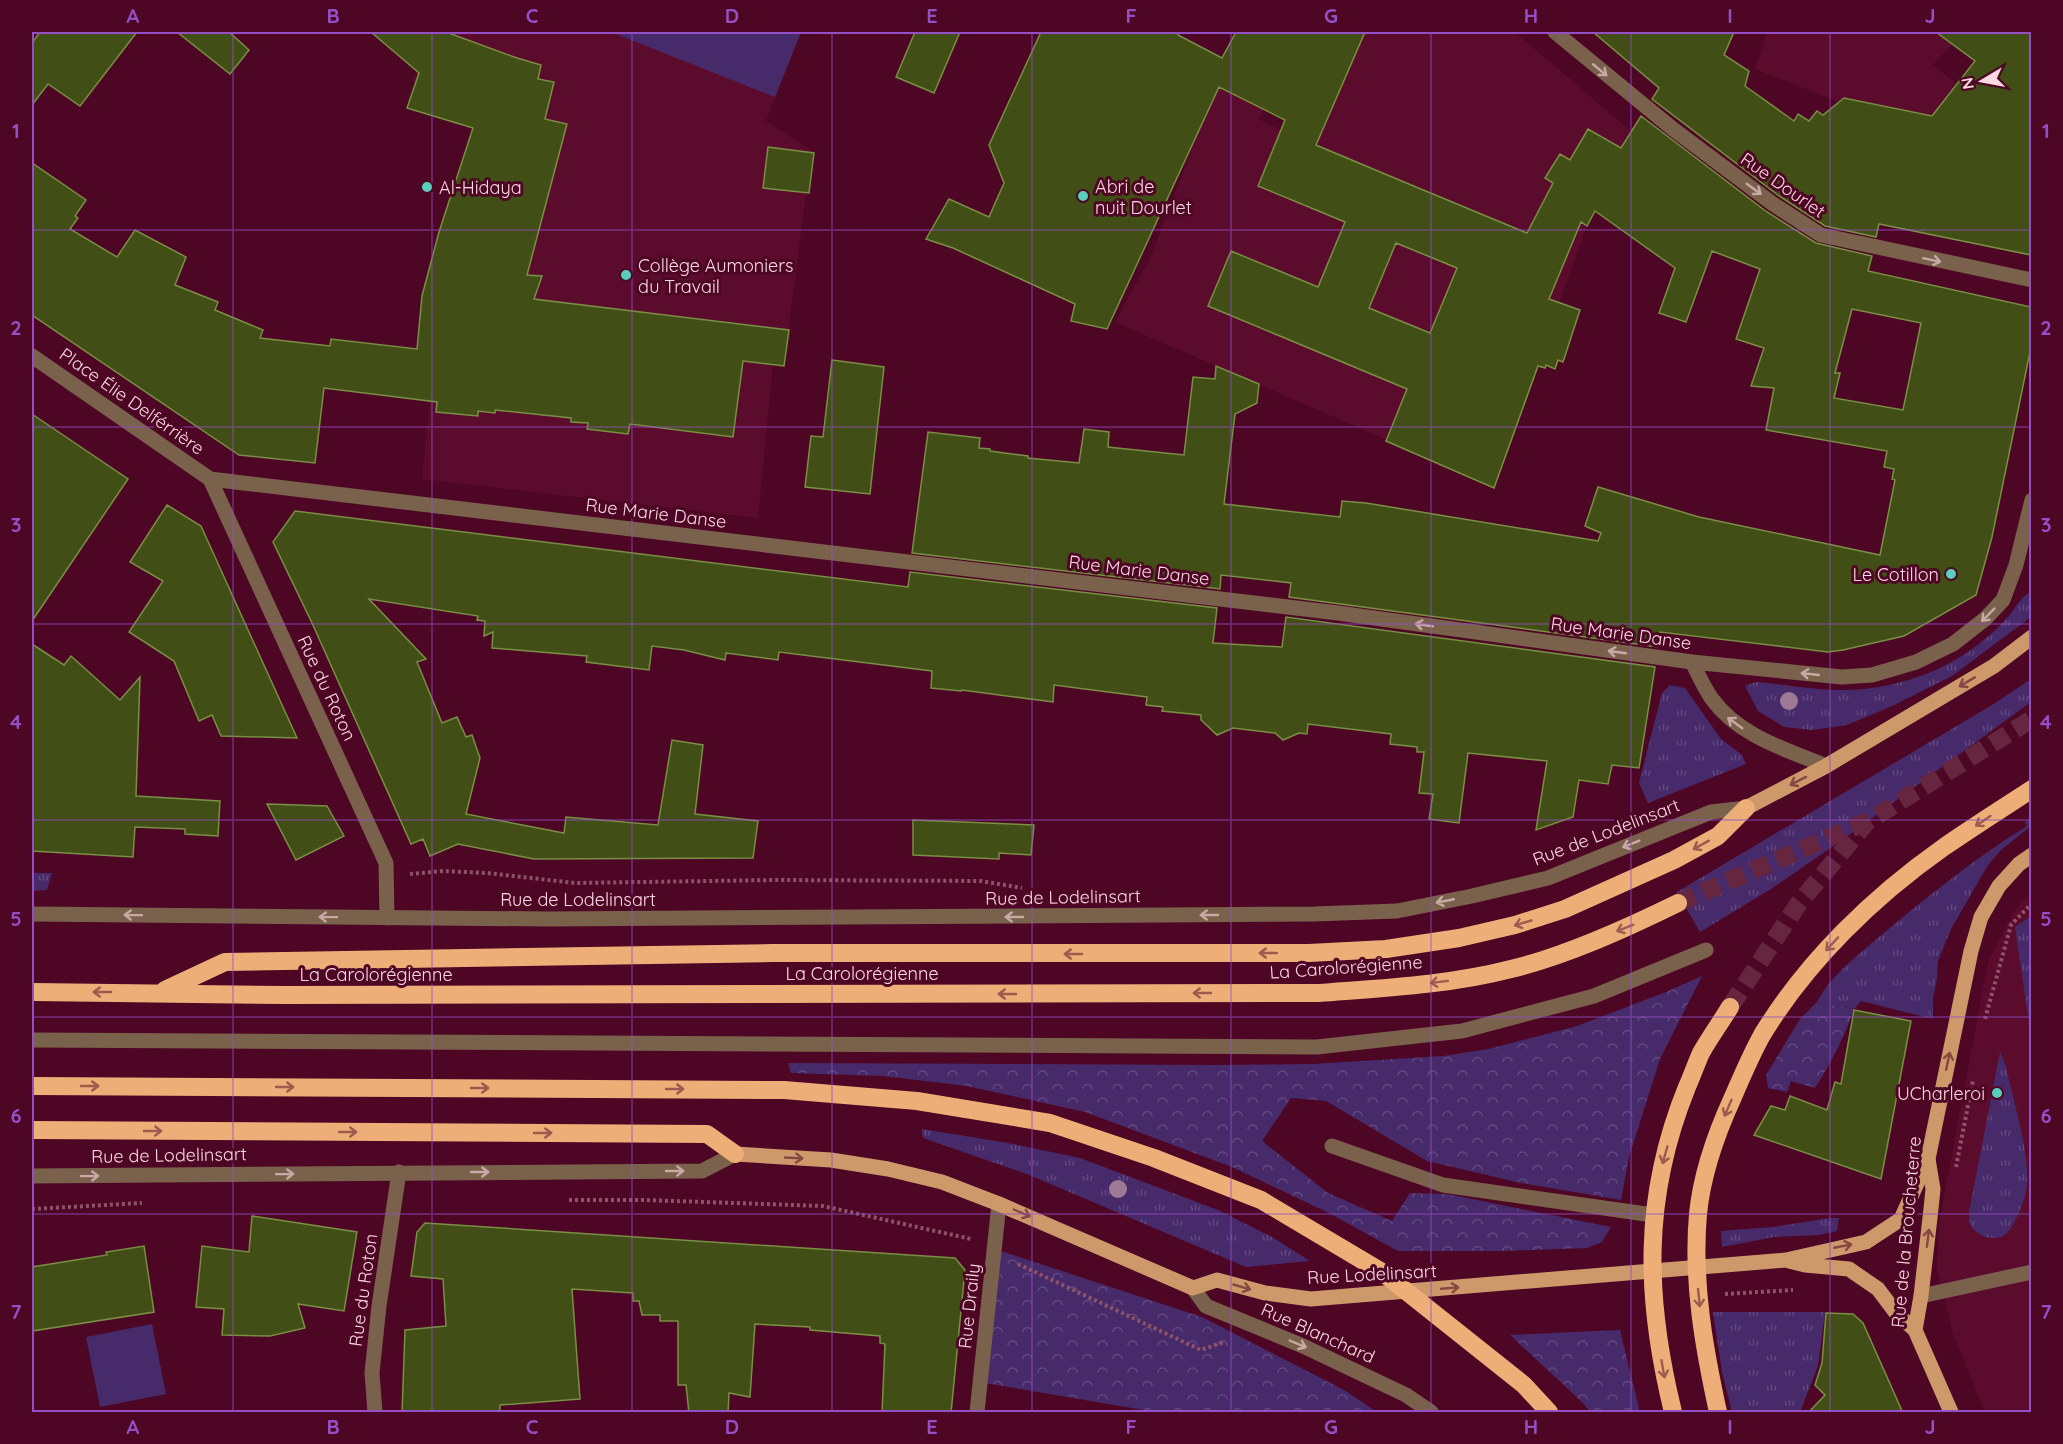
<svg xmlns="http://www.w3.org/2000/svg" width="2063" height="1444" font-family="Quicksand,sans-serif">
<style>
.built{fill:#5b0c2d}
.grass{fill:url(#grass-tufts)}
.forest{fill:url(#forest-crowns)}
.pitch{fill:#472a6a}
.building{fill:#414f16;stroke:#7a8e44;stroke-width:1.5;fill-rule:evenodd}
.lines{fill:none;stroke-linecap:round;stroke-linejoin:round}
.highway-tunnel{stroke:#672640;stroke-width:18;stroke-dasharray:18 9;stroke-linecap:butt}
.path{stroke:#8d5369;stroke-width:4;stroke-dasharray:3 3;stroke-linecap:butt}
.minor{stroke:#7a614b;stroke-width:15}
.major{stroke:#cd996b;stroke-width:15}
.highway{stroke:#edaf77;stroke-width:18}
.tree{fill:#9e7995}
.oneway{stroke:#c8a9a5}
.oneway2{stroke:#874844}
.oneway3{stroke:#9d5a4e}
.grid{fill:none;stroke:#954fc6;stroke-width:1.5;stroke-opacity:0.55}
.poi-dot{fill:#5acebd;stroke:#4d0624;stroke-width:2}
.labels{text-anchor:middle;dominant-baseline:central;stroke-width:6;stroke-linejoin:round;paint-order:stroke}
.street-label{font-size:18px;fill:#fcd9e1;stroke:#4d0624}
.poi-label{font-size:18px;fill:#fcd9e1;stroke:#4d0624;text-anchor:start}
.neatline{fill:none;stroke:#954fc6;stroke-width:2}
.grid-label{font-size:20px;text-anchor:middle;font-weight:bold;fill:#954fc6}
</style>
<defs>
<pattern id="grass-tufts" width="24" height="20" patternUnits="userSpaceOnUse" patternTransform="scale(1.5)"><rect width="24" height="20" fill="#472a6a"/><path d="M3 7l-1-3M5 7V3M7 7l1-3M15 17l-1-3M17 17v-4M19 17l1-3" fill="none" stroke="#62487f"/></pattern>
<pattern id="forest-crowns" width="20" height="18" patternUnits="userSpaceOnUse" patternTransform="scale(1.5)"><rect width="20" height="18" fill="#472a6a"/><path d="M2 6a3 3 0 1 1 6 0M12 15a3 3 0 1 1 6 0" fill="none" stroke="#62487f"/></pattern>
</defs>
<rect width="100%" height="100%" fill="#4d0624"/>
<g class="built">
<polygon points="435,32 801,32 766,121 814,152 806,193 784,366 773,365 758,518 422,479 441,289 502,110 412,82"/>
<polygon points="1328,32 1515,32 1632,132 1587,226 1546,339 1547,340 1495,487 1115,322 1150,258 1199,131 1218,88 1264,109 1259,119 1282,131 1293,104"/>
<polygon points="1767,32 1964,32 1933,65 1957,84 1933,115 2031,133 2031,220 2006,213 1870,103 1844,98 1842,103 1755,69"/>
<polygon points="2031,892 2031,1412 1985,1412 1953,1334 1937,1268 1939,1223 1988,962 2014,912"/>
</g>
<g class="grass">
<path d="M 2031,592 L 2031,617 L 1952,676 L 1892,706 L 1847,725 L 1812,730 L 1784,727 L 1758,711 L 1745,686 L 1756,682 C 1784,684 1811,690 1839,690 C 1887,691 1942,674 1980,643 C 1989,636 1999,627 2007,618 C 2015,610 2020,596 2031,592 Z"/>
<polygon points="2031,679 2031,702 1849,835 1771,889 1700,932 1677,892 1992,705"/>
<polygon points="1670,685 1685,688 1721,739 1742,755 1746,764 1648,803 1639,783 1662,693"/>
<path d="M 2031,818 L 2031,826 L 2001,850 L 1988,865 L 1951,929 L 1938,961 L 1937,979 L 1933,998 L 1933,1019 L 1861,1001 L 1854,1009 L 1817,1002 C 1830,977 1852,960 1873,942 C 1922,901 1972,860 2027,826 L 2025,822 Z"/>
<polygon points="32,873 52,873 47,890 32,891"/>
<polygon points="2031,916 2032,1029 2030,1029 2015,927"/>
<path d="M 2000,1052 L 2006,1067 C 2013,1100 2030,1153 2027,1186 C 2026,1198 2015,1225 2007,1233 C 1997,1243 1978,1237 1971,1226 C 1969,1222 1969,1217 1969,1212 Z"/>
<polygon points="922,1129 1008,1143 1080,1158 1218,1210 1272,1237 1310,1261 1246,1267 1027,1174 923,1138"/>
<polygon points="1829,1218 1839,1218 1837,1231 1818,1235 1774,1237 1722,1247 1721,1231 1773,1227"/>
<polygon points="1713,1312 1825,1312 1818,1366 1800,1412 1732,1412 1722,1372"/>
</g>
<g class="forest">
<polygon points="1702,976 1660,1059 1629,1157 1621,1200 1521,1183 1427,1161 1326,1101 1291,1098 1262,1141 1328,1193 1392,1221 1410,1193 1447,1194 1611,1227 1602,1242 1587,1248 1505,1251 1398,1251 1327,1212 1232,1167 1085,1112 967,1086 883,1076 791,1073 788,1063 1216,1065 1313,1064 1444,1056 1488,1049 1577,1026 1666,992"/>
<path d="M 1817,1002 L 1854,1009 C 1844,1038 1831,1063 1815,1088 L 1791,1081 L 1787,1092 L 1768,1088 L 1766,1075 L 1800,1019 Z"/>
<polygon points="1001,1251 1202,1317 1344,1390 1377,1412 1155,1412 980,1382"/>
<polygon points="1620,1330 1640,1412 1590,1412 1583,1403 1510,1335"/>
</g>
<g class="pitch">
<polygon points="611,32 801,32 775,97"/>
<polygon points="152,1324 166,1394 100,1407 86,1337"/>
</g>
<g class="building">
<polygon points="40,32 137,32 80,106 48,84 32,105 32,43"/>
<polygon points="177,32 229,32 249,50 230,74"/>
<polygon points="371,32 446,32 517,58 541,65 538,79 554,82 545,119 567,124 527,275 542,276 534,299 789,330 784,366 743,361 733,437 630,424 628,434 587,429 588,423 571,422 571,418 495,410 495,413 478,411 478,416 436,412 437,402 324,388 315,463 239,455 32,315 32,163 86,200 75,216 78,218 70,229 117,257 135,230 186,257 175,285 218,302 215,310 263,330 260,338 330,346 331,339 417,349 422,296 439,232 473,128 407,108 419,73"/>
<polygon points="915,32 960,32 934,93 896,77"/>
<path d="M 1041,32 L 1175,32 L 1180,36 L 1222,58 L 1236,32 L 1365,32 L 1316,145 L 1416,187 L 1527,233 L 1553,183 L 1545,178 L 1560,154 L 1570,160 L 1588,129 L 1621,148 L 1641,116 L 1767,212 L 1816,243 L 1872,256 L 1868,271 L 2031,307 L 2031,347 L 1992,537 L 1976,595 L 1904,636 L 1843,650 L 1828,652 L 1660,632 L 1658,647 L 1289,597 L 1291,583 L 1221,575 L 1220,589 L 912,553 L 928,432 L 980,438 L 979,448 L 990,449 L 990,451 L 1028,456 L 1028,458 L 1079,463 L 1084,429 L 1109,432 L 1108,447 L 1184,455 L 1193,377 L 1215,379 L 1216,366 L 1259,384 L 1257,403 L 1235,414 L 1224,504 L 1340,517 L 1342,501 L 1366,503 L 1598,541 L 1601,533 L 1585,526 L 1598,487 L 1699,517 L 1880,555 L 1895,480 L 1892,479 L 1894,469 L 1884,467 L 1887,451 L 1766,430 L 1774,388 L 1751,386 L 1764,348 L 1736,339 L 1760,269 L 1712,251 L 1686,322 L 1659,313 L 1675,268 L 1595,211 L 1587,226 L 1581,222 L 1549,299 L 1580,310 L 1563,362 L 1558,360 L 1555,369 L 1546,365 L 1545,368 L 1538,366 L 1494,488 L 1386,441 L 1407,389 L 1208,306 L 1231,251 L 1318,287 L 1345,222 L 1258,186 L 1285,120 L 1219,87 L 1107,329 L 1071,321 L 1075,304 L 953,248 L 926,239 L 949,199 L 989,217 L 1004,183 L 989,145 ZM 1396,243 L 1457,268 L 1430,333 L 1369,308 ZM 1852,309 L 1921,323 L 1903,410 L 1834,398 L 1840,373 L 1835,373 Z"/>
<polygon points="1593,32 1734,32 1724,55 1749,71 1745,86 1794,121 1798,114 1809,121 1817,111 1823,115 1844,98 1932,116 1975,61 1936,32 2031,32 2031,255 1879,224 1876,237 1825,226 1779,196 1652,99 1659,88"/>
<polygon points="768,147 814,153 809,193 763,188"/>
<polygon points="832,360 884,367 870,494 805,487 811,436 823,437"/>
<polygon points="32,414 128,479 32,621"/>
<polygon points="167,505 201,526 297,738 221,736 212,715 199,721 174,661 129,632 163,581 130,562"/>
<polygon points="295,511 908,587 910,572 1217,608 1213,643 1282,647 1286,617 1655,667 1639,768 1612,765 1608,784 1579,780 1573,817 1536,830 1547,761 1468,753 1459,823 1429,819 1433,794 1419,793 1424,752 1417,752 1417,747 1390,744 1391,734 1308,724 1307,734 1299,733 1283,740 1275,733 1233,728 1217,735 1201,720 1201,715 1162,711 1163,707 1146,705 1147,697 1054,685 1053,702 962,690 961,691 931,688 932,671 779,652 778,660 726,653 725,660 684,650 652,646 649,670 586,662 587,656 492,648 493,632 484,636 485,621 477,620 478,616 369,599 426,659 417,662 442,723 457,717 466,737 472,735 480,758 466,814 564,833 566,817 658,825 672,740 703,745 695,814 758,821 753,858 534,859 458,844 430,856 423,839 411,844 312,623 273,542"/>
<polygon points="32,644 64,665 71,656 120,700 140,677 136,796 220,801 218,836 185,834 185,829 135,827 133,857 32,851"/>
<polygon points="267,804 327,806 344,836 296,860"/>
<polygon points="913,820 1034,825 1031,855 999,853 999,859 913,855"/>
<polygon points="1854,1010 1911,1021 1881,1179 1754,1135 1771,1106 1785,1110 1790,1096 1827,1110 1835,1082 1841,1084"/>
<polygon points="252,1216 357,1232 344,1311 298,1304 305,1328 270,1336 222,1335 224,1309 196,1307 202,1246 249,1252"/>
<polygon points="425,1223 955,1258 965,1270 951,1413 882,1413 885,1344 880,1343 880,1336 810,1330 810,1327 755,1324 750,1397 729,1393 728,1413 689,1413 686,1385 678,1385 678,1321 660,1321 660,1315 642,1315 639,1301 633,1301 633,1293 572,1289 580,1399 500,1405 500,1413 402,1413 405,1330 446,1326 443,1279 411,1276 417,1232"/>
<polygon points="144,1246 154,1312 32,1331 32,1267 107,1255 106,1252"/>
<polygon points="1826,1313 1853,1314 1863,1323 1903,1413 1808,1413 1825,1395 1815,1385 1822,1363"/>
</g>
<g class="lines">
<g class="highway-tunnel">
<polyline points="1678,903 1865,822"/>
<polyline points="1730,1007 1799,903 1867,822 2032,719"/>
</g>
<g class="path">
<polyline points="410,874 443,871 487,873 575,883 776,880 981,881 1022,888"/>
<polyline points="1985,1019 2011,925 2032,903"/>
<polyline points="1956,1167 1973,1080"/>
<polyline points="569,1200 644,1200 823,1206 971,1239"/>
<polyline points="32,1209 142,1203"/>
<polyline points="1018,1264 1201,1350 1224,1342"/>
<polyline points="1725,1294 1793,1290"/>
</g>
<g class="minor">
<polyline points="1555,32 1673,129 1773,204 1821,235 2032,280"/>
<polyline points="32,356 210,479 1338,613 1692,662 1842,677 1872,675 1916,662 1953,644 1985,619 2003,600 2016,565 2032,500"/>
<polyline points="210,479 386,863 387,918"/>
<path d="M 1692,662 C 1698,674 1704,688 1712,699 C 1739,736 1785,749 1826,766"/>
<polyline points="32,914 548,919 1314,914 1397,911 1472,896 1548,878 1711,812 1746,808"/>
<polyline points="32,1040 1317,1047 1462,1031 1594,996 1706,950"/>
<polyline points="1332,1146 1443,1185 1653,1215"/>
<polyline points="32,1176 702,1171 735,1154"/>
<polyline points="1193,1288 1206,1306 1303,1346 1406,1395 1431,1412"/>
<polyline points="1921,1296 2032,1272"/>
<polyline points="375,1412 372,1373 379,1306 399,1172"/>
<polyline points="977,1412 999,1204"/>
</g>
<g class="major">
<polyline points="1746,808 1826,766 1994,666 2032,637"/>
<polyline points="735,1154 831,1160 888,1169 942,1182 999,1204 1193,1288 1217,1280 1265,1293 1311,1299 1786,1260 1866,1242 1901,1219 1928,1159"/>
<polyline points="1789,1261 1805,1265 1849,1269 1878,1289 1896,1313 1915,1330"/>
<polyline points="1951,1412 1915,1330 1921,1296 1931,1209 1933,1189 1928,1159 1971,951 1981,917 1999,886 2019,864 2032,855"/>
</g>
<g class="highway">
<polyline points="165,990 225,962 772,953 1309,953 1386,949 1459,938 1515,925 1565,909 1674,860 1718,836 1746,808"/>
<path d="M 32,992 L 285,995 L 1319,993 C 1383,988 1449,985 1511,969 C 1566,956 1627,928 1678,903"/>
<polyline points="32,1086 784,1090 917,1101 1050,1123 1154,1158 1261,1200 1382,1272 1524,1385 1549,1412"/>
<polyline points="32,1130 707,1134 735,1154"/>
<path d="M 1673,1412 C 1645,1298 1642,1198 1687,1087 C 1692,1076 1696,1064 1701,1053 C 1710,1037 1721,1022 1730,1007"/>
<path d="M 1718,1412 C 1704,1348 1692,1281 1698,1214 C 1702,1173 1716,1134 1733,1097 C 1742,1076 1751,1055 1762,1035 C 1807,961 1873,897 1944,847 C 1973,827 2003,808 2032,789"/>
</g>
</g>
<g class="tree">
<circle cx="1789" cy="701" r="9"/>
<circle cx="1118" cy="1189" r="9"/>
</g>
<defs><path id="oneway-shaft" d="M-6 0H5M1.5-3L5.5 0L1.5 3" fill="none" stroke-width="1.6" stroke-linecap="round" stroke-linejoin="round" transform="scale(1.5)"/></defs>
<g class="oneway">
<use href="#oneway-shaft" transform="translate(1600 70) rotate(40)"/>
<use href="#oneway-shaft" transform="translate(1754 189) rotate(36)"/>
<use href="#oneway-shaft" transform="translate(1932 260) rotate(12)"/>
<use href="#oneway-shaft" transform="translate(1988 615) rotate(135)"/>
<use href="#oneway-shaft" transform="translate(1424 625) rotate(-172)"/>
<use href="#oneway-shaft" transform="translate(1617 652) rotate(-172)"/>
<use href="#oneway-shaft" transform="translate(1810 674) rotate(-174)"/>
<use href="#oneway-shaft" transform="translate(1735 723) rotate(-144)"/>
<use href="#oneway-shaft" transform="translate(1631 844) rotate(158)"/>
<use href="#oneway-shaft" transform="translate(1445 901) rotate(169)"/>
<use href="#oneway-shaft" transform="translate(133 915) rotate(-179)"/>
<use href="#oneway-shaft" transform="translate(1209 915) rotate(180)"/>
<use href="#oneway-shaft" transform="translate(328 917) rotate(-179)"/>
<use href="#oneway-shaft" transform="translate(1014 917) rotate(180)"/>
<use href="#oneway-shaft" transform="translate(675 1171)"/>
<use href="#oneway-shaft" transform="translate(480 1172)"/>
<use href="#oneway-shaft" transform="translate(285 1174) rotate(-1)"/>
<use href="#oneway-shaft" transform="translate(90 1176) rotate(-1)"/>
<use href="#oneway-shaft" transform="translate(1298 1344) rotate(23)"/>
</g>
<g class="oneway2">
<use href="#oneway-shaft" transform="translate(1967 682) rotate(149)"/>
<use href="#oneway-shaft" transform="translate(1798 781) rotate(153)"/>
<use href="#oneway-shaft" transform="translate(1948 1061) rotate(-78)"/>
<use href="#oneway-shaft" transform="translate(794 1158) rotate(3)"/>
<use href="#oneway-shaft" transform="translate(1022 1213) rotate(23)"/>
<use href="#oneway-shaft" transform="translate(1928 1238) rotate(-83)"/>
<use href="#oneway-shaft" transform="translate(1843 1246) rotate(-11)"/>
<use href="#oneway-shaft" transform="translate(1242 1287) rotate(16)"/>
<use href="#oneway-shaft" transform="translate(1450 1288) rotate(-5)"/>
</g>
<g class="oneway3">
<use href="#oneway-shaft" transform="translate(1983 821) rotate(146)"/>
<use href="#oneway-shaft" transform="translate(1701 845) rotate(151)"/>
<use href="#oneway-shaft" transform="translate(1523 923) rotate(163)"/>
<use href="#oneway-shaft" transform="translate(1625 928) rotate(158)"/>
<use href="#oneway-shaft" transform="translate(1832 944) rotate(133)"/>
<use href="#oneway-shaft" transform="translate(1268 953) rotate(180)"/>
<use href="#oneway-shaft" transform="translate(1073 954) rotate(180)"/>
<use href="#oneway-shaft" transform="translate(1439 982) rotate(173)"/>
<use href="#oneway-shaft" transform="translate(102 992) rotate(-180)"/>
<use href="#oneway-shaft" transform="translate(1202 993) rotate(180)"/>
<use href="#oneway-shaft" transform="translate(1007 994) rotate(180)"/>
<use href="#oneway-shaft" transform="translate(90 1086)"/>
<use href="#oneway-shaft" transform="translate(285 1087)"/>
<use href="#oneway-shaft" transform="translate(480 1088)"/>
<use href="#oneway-shaft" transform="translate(675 1089)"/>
<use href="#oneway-shaft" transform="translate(1728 1108) rotate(113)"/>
<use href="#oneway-shaft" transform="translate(153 1131)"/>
<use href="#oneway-shaft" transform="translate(348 1132)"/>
<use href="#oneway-shaft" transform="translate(543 1133)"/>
<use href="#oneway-shaft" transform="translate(1665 1155) rotate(106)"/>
<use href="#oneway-shaft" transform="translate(1699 1298) rotate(84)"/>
<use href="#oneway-shaft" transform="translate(1663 1369) rotate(80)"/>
</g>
<path class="grid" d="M 233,32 L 233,1412M 432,32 L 432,1412M 632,32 L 632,1412M 832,32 L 832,1412M 1032,32 L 1032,1412M 1231,32 L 1231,1412M 1431,32 L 1431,1412M 1631,32 L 1631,1412M 1830,32 L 1830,1412M 32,230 L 2032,230M 32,427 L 2032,427M 32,624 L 2032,624M 32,820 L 2032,820M 32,1017 L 2032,1017M 32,1214 L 2032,1214"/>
<g class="poi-dot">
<circle cx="427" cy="187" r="6"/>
<circle cx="1083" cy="196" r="6"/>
<circle cx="626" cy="275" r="6"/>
<circle cx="1951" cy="574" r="6"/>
<circle cx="1997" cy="1093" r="6"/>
</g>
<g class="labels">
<g class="street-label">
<text transform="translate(1783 185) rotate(35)">Rue Dourlet</text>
<text transform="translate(132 401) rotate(35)">Place Élie Delférrière</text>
<text transform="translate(656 513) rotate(7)">Rue Marie Danse</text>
<text transform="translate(1139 570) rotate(7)">Rue Marie Danse</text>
<text transform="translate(1621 633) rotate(8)">Rue Marie Danse</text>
<text transform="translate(327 688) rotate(65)">Rue du Roton</text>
<text transform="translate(1606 832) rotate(-21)">Rue de Lodelinsart</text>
<text transform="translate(1063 897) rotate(-1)">Rue de Lodelinsart</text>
<text x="578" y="899">Rue de Lodelinsart</text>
<text transform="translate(1346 967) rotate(-4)">La Carolorégienne</text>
<text x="862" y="973">La Carolorégienne</text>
<text x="376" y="974">La Carolorégienne</text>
<text transform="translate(169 1155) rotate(-1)">Rue de Lodelinsart</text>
<text transform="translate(1906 1232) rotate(-85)">Rue de la Broucheterre</text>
<text transform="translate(1372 1274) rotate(-3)">Rue Lodelinsart</text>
<text transform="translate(363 1290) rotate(-82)">Rue du Roton</text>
<text transform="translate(969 1306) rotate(-84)">Rue Draily</text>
<text transform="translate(1318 1333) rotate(24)">Rue Blanchard</text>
</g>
<g class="poi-label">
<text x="1095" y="186">Abri de<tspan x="1095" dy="21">nuit Dourlet</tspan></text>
<text x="439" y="187">Al-Hidaya</text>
<text x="638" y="265">Collège Aumoniers<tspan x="638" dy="21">du Travail</tspan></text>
<text x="1939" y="574" text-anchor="end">Le Cotillon</text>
<text x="1985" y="1093" text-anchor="end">UCharleroi</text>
</g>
</g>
<rect width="2063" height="1444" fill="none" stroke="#4d0624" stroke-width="66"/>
<g transform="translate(1982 81) rotate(260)" stroke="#4d0624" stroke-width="4.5" paint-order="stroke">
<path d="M0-4.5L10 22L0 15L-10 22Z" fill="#fcd9e1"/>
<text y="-9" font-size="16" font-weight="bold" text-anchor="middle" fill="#fcd9e1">N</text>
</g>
<rect x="33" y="33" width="1997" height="1378" class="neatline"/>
<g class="grid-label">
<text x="133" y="23">A</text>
<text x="333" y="23">B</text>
<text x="532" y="23">C</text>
<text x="732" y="23">D</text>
<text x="932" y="23">E</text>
<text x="1131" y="23">F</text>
<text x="1331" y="23">G</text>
<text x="1531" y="23">H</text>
<text x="1730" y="23">I</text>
<text x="1930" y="23">J</text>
<text x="16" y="138">1</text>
<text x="2046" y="138">1</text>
<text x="16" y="335">2</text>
<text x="2046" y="335">2</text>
<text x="16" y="532">3</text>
<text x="2046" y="532">3</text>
<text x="16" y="729">4</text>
<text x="2046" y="729">4</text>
<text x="16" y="926">5</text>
<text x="2046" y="926">5</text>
<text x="16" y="1123">6</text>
<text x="2046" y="1123">6</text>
<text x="16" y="1319">7</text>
<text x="2046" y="1319">7</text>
<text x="133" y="1434">A</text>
<text x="333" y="1434">B</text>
<text x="532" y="1434">C</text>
<text x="732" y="1434">D</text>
<text x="932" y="1434">E</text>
<text x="1131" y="1434">F</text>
<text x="1331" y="1434">G</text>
<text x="1531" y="1434">H</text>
<text x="1730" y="1434">I</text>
<text x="1930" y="1434">J</text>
</g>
</svg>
